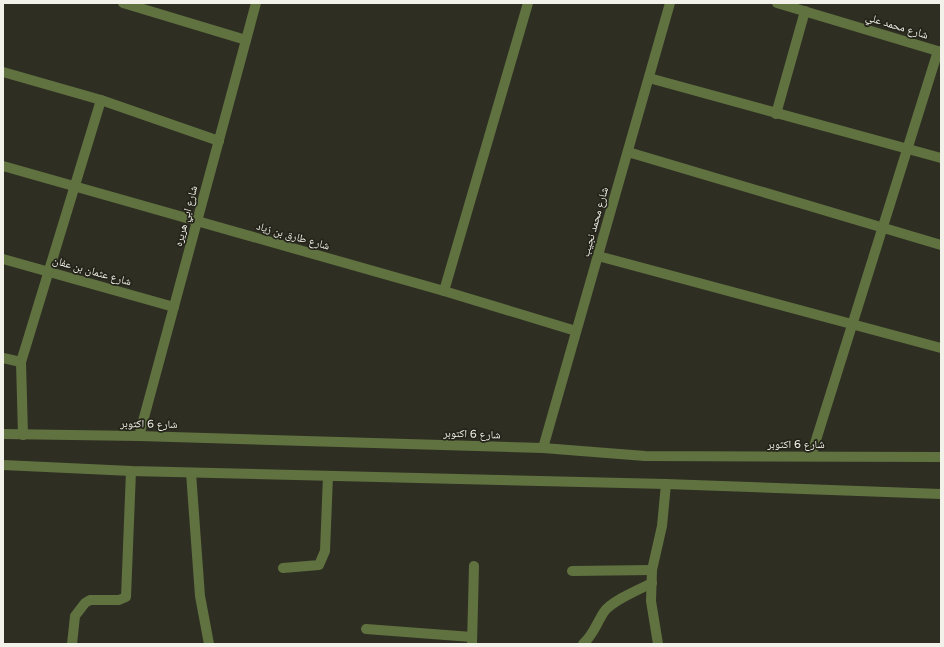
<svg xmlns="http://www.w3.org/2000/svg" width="944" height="647" font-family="'Varela Round','Noto Naskh Arabic',sans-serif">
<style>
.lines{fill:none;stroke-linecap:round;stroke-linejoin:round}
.minor{stroke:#607240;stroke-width:10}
.labels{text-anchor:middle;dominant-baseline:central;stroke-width:3.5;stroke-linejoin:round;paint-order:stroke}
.street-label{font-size:11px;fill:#f2f2ea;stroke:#25241a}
</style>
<rect width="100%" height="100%" fill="#2f2e23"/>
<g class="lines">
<g class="minor">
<polyline points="123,3 246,40"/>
<polyline points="777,3 941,52"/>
<polyline points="3,72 101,100 219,141"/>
<polyline points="649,78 941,158"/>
<polyline points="776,114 805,11"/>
<polyline points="628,152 941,245"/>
<polyline points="3,166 444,291 576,331"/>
<polyline points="598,256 941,348"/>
<polyline points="3,259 174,307"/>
<polyline points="444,291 528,3"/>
<polyline points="3,358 21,362"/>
<polyline points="3,434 139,436 543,448 645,456 941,457"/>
<polyline points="23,435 21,362 101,100"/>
<polyline points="139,436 256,3"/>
<polyline points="543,448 670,3"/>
<polyline points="811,456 938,51"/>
<polyline points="3,465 131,471 666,484 941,494"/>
<polyline points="191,473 200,596 209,644"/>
<polyline points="283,568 319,565 325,551 328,476"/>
<polyline points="572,571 652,570"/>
<polyline points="366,629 472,637"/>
<polyline points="72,644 75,616 85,603 90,600 119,600 126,597 131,471"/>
<polyline points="472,644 474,566"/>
<path d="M 583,644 C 594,634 596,624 604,612 C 611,601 640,589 652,583"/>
<polyline points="658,644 651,601 652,570 662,526 666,484"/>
</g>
</g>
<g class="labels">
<g class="street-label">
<text transform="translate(897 26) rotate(17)">شارع محمد علي</text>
<text transform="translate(186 216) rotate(-75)">شارع ابي هريره</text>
<text transform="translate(595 222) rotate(-74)">شارع محمد نجيب</text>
<text transform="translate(293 236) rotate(16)">شارع طارق بن زياد</text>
<text transform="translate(92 271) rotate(16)">شارع عثمان بن عفان</text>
<text transform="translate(149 424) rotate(1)">شارع 6 اكتوبر</text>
<text transform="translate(472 434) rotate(2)">شارع 6 اكتوبر</text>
<text x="796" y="444">شارع 6 اكتوبر</text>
</g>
</g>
<rect width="944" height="647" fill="none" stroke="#f2f2ea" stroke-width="8"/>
</svg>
